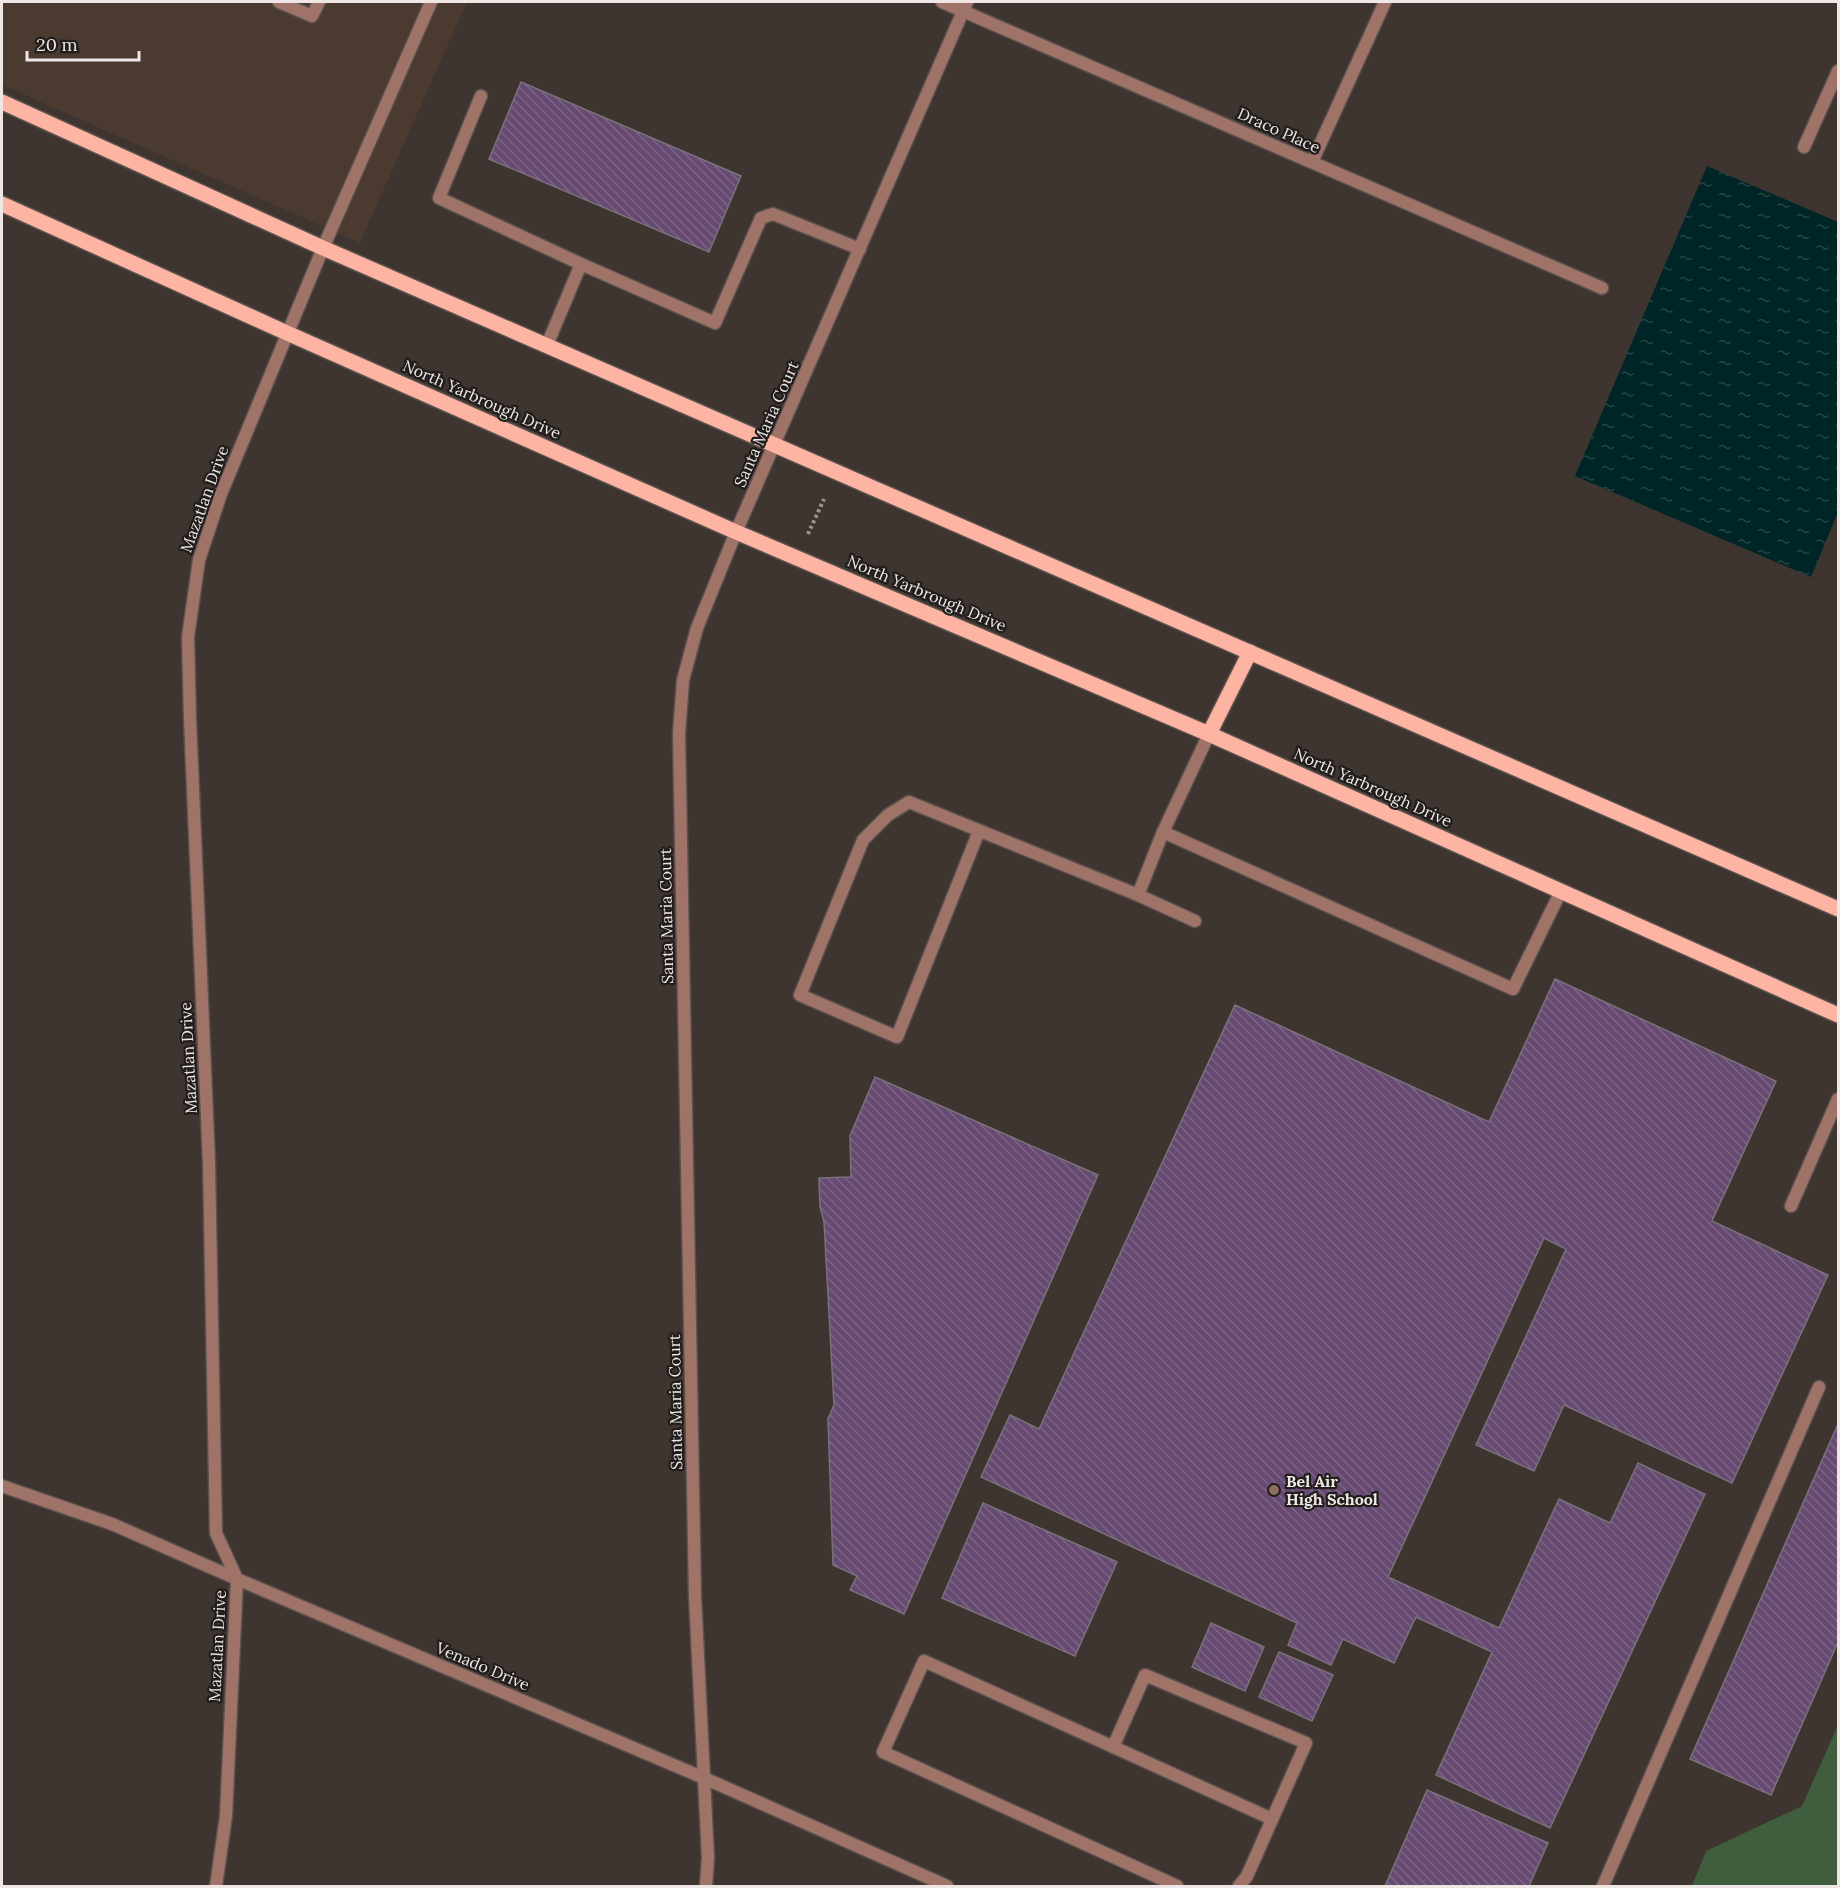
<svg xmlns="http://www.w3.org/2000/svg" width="1840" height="1888" font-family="Lora,serif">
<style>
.commercial{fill:#4b3a2f}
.pitch{fill:#405d3e}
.water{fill:url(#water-ripples)}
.building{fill:url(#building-back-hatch);stroke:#79727b;stroke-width:1.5}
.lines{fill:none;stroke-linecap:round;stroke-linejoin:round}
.service-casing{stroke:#5a514d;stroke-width:15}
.minor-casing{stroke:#5a514d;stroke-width:15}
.primary-casing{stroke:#5a514d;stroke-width:18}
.path{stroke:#9c9491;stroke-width:4;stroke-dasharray:3 3;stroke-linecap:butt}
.service{stroke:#a07369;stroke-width:12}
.minor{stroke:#a07369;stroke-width:12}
.primary{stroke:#fdb4a3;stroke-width:15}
.education-dot{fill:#8d6e63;stroke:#211d1b;stroke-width:2}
.labels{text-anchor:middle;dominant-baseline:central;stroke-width:4.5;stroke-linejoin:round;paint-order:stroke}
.street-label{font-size:16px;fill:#eee7e5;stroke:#211d1b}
.poi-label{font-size:16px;font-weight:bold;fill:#eee7e5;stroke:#211d1b;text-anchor:start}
</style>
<defs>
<pattern id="water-ripples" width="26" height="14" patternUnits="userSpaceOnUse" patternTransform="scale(1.5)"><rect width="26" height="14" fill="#002526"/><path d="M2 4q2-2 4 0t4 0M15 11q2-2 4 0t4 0" fill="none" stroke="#264545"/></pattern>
<pattern id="building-back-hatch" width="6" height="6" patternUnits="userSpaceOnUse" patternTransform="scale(1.5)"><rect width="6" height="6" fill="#674a71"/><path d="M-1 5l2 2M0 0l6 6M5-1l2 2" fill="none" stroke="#7d6485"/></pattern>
</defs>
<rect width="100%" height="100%" fill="#3e3430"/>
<polygon class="commercial" points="2,2 467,2 360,243 2,85"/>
<polygon class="pitch" points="1838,1725 1838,1886 1692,1886 1706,1851 1802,1806"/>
<polygon class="water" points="1707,166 1838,222 1838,512 1811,577 1575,476"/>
<g class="building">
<polygon points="521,82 741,176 709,252 489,159"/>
<polygon points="1555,979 1776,1081 1712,1221 1828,1275 1732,1483 1564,1405 1534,1471 1476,1445 1566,1249 1544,1238 1388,1577 1499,1628 1559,1499 1610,1523 1638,1463 1705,1494 1550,1828 1436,1775 1492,1652 1416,1617 1394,1663 1343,1639 1331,1665 1288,1645 1297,1623 981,1477 1010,1415 1039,1429 1235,1005 1489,1122"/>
<polygon points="875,1077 1098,1175 904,1614 850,1590 857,1576 833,1565 828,1419 834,1405 824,1222 820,1207 819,1178 851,1177 850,1136"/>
<polygon points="1838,1424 1838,1642 1771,1795 1690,1759"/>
<polygon points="983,1503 1117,1562 1075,1656 942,1598"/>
<polygon points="1211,1623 1264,1647 1245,1691 1192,1667"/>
<polygon points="1279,1652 1333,1675 1312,1721 1259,1697"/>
<polygon points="1427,1790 1548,1843 1529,1886 1385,1886"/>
</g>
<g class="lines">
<g class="service-casing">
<g id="service">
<polyline points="279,2 312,16 319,2"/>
<polyline points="481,96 439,198 581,264 547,345"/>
<polyline points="323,248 431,2"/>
<polyline points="581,264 715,323 761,218 773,214 860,249"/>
<polyline points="979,831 897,1037 800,995 863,840 888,815 909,802 1138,895 1195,921"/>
<polyline points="1163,832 1513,989 1561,891"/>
<polyline points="1138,895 1163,832 1209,734"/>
<polyline points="1791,1206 1838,1099"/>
<polyline points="1113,1747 1145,1675 1306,1743 1247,1876 1239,1886"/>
<polyline points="1177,1886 883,1752 924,1661 1272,1819"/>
<polyline points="1603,1886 1819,1387"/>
</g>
</g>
<g class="minor-casing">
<g id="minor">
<polyline points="942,2 1602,288"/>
<polyline points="1804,147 1838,71"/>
<polyline points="1312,162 1385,2"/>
<polyline points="2,1486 112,1524 237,1579 704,1778 947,1886"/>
<polyline points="216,1886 226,1816 237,1579 216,1533 209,1163 190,719 188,637 199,560 221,494 323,248"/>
<polyline points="706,1886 708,1858 695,1596 679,734 683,680 697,628 736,532 967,2"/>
</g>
</g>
<g class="primary-casing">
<g id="primary">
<polyline points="2,102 323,248 1838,909"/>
<polyline points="2,204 287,333 736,532 1209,734 1838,1015"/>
<polyline points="1209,734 1250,652"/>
</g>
</g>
<polyline class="path" points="808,534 824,499"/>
<use href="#service" class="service"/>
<use href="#minor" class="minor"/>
<use href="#primary" class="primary"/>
</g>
<circle class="education-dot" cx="1274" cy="1490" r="6"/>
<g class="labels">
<g class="street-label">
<text transform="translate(1279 130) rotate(24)">Draco Place</text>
<text transform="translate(482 399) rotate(24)">North Yarbrough Drive</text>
<text transform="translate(766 424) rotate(-66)">Santa Maria Court</text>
<text transform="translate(204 499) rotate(-70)">Mazatlan Drive</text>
<text transform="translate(927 593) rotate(23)">North Yarbrough Drive</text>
<text transform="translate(1373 787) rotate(24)">North Yarbrough Drive</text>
<text transform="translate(666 916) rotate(-91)">Santa Maria Court</text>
<text transform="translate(188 1058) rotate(-93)">Mazatlan Drive</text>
<text transform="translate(675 1402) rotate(-91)">Santa Maria Court</text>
<text transform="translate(217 1646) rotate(-87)">Mazatlan Drive</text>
<text transform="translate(483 1666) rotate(23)">Venado Drive</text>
</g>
<g class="poi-label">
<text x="1286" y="1481">Bel Air<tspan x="1286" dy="18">High School</tspan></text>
</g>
</g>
<rect width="1840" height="1888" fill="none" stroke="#eee7e5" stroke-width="6"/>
<path d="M27 51v9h112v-9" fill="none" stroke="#eee7e5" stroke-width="3"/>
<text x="36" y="51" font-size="18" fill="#eee7e5" stroke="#211d1b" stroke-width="4.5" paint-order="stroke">20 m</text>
</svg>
